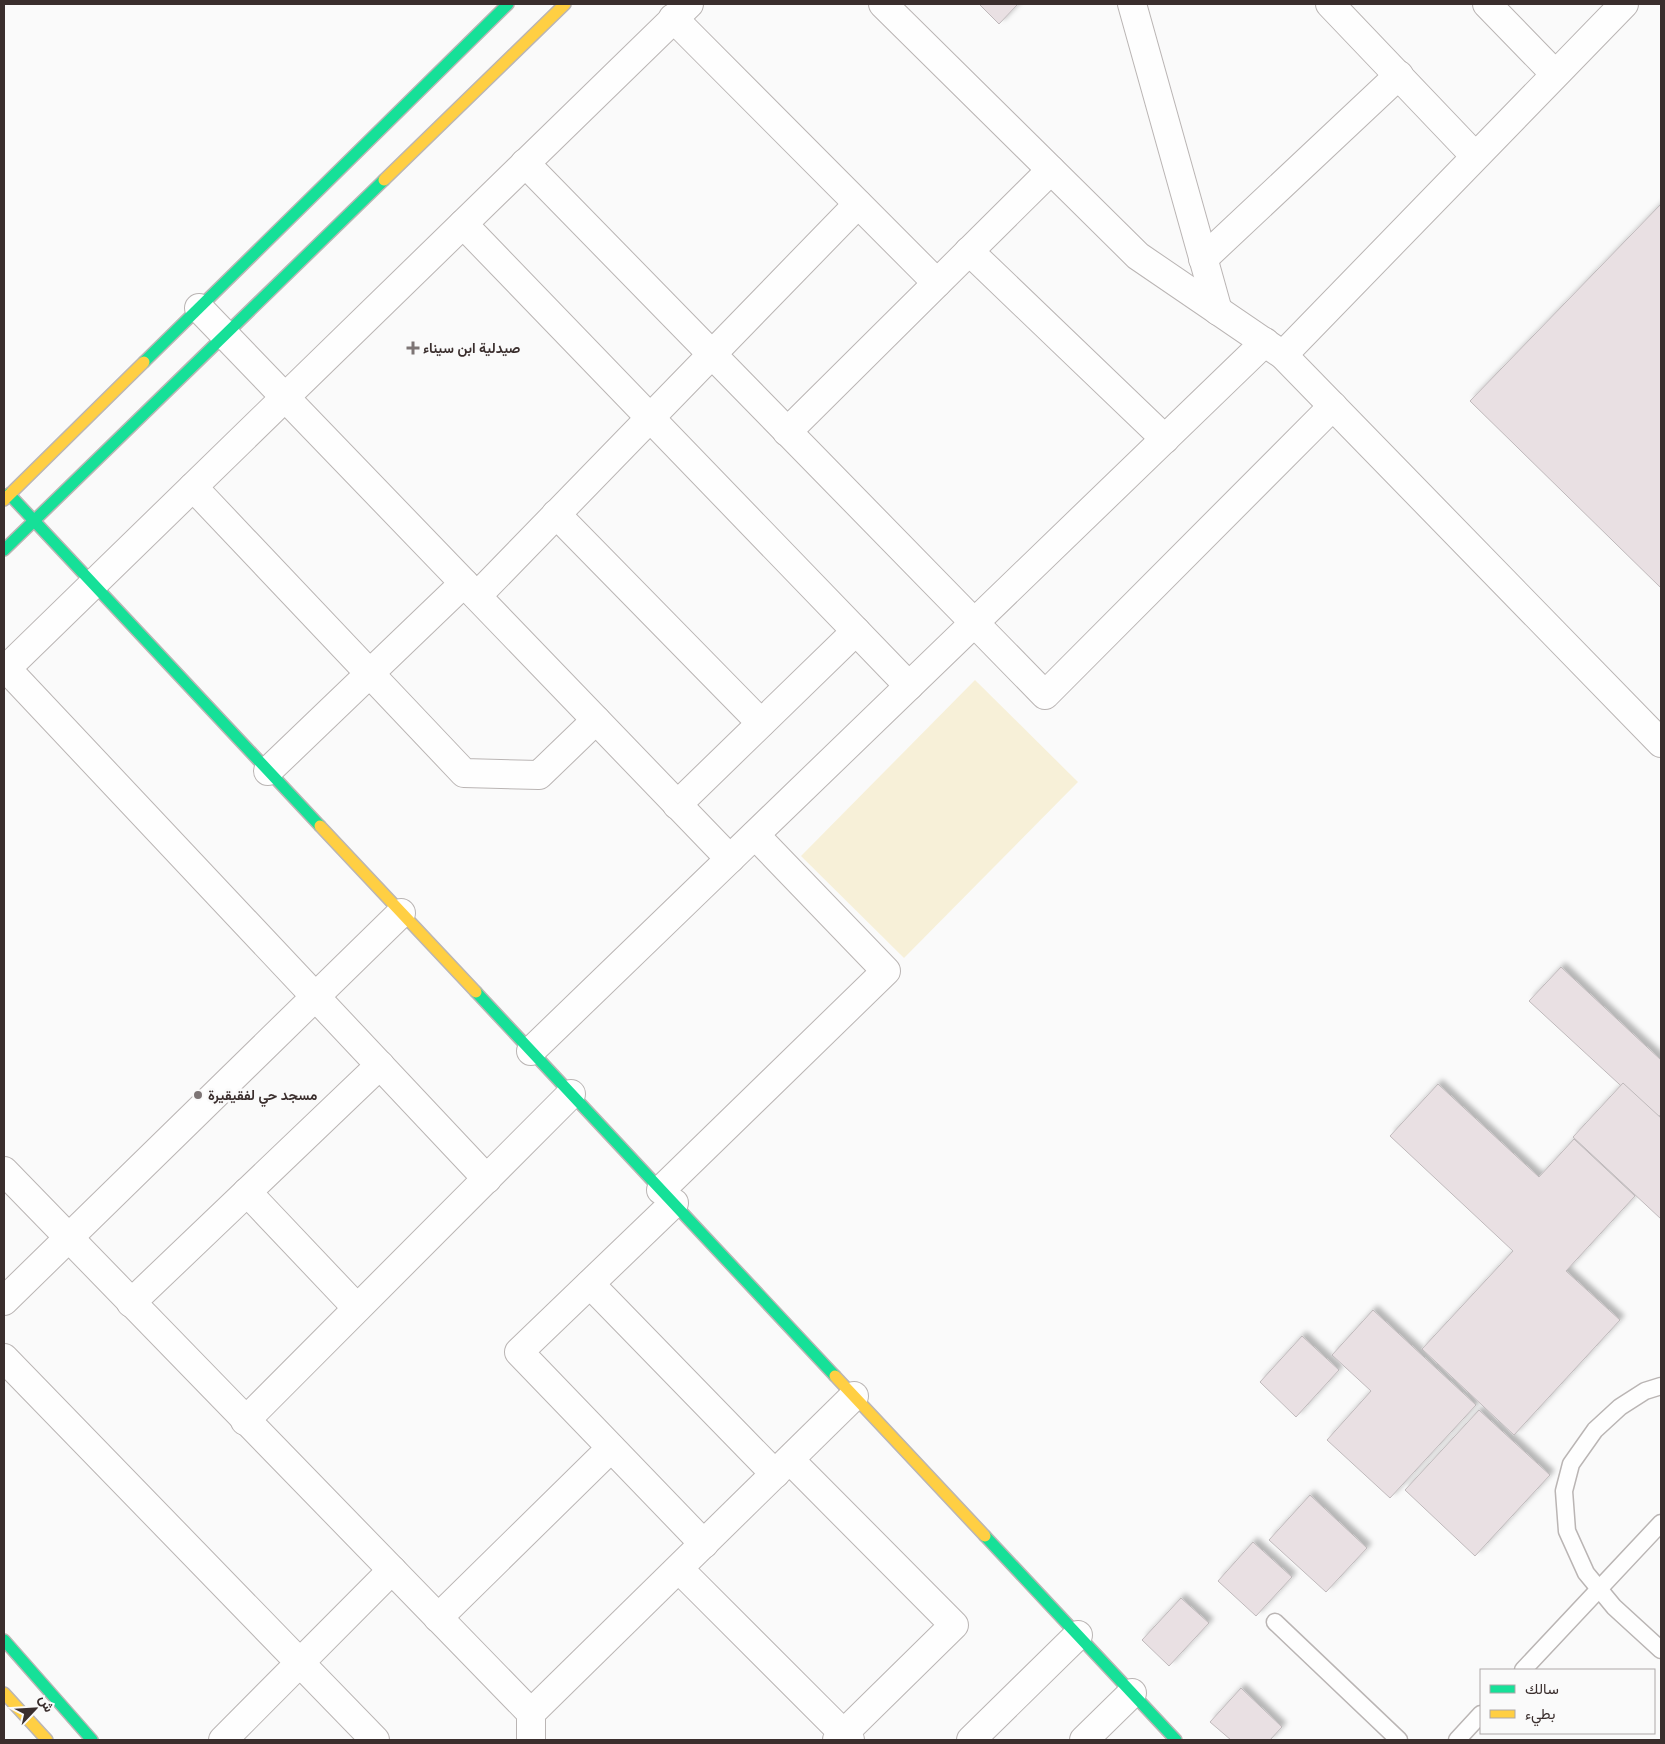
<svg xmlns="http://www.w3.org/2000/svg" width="1665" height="1744" font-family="Karla,Vazirmatn,sans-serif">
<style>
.green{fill:#f7f0d8}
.building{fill:#e9e0e3;stroke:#bfb9bb;filter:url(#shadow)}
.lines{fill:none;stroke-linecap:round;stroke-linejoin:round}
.lane-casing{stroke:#bab5b4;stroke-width:19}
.street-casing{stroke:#bab5b4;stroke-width:30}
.fast-casing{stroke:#bab5b4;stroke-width:14}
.slow-casing{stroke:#bab5b4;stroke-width:14}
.lane{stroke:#fefefe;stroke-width:16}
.street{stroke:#fefefe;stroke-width:28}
.fast{stroke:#16e098;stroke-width:11}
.slow{stroke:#ffcf43;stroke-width:11}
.poi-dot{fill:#7d7575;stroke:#fafafa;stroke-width:2}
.labels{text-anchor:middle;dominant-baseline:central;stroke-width:5;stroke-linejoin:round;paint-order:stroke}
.poi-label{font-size:14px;font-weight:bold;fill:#3a2e2d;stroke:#fafafa;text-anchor:start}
</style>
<defs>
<filter id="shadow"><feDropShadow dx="4.5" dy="-4.5" stdDeviation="2.5" flood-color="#0004"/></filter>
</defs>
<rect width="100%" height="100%" fill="#fafafa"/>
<polygon class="green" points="975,680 1078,782 904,958 801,856"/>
<g class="building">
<polygon points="979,4 1018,4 999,24"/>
<polygon points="1661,204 1661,588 1470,401"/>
<polygon points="1561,967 1661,1060 1661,1114 1657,1119 1529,1001"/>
<polygon points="1623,1083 1661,1118 1661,1219 1573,1137"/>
<polygon points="1438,1084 1539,1177 1574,1139 1635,1196 1566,1271 1620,1320 1514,1435 1422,1349 1513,1251 1390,1136"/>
<polygon points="1373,1310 1476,1405 1390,1498 1327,1440 1371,1391 1332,1355"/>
<polygon points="1302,1336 1339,1370 1296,1417 1260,1382"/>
<polygon points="1479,1410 1550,1475 1475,1556 1405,1490"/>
<polygon points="1310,1495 1367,1548 1326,1592 1269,1540"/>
<polygon points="1253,1542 1292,1577 1256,1616 1218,1581"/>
<polygon points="1181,1598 1209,1623 1169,1666 1142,1640"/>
<polygon points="1241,1688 1282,1727 1270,1740 1231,1740 1210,1722"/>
</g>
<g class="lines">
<g class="lane-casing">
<g id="lane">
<polyline points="1661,1386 1645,1391 1620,1407 1595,1430 1571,1464 1564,1491 1567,1531 1586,1573 1614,1607 1661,1650"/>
<polyline points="1275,1622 1399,1740"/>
<polyline points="1523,1670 1661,1523"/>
<polyline points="1457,1740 1481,1714"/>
</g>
</g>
<g class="street-casing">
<g id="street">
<polyline points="883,4 1138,256 1283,355 1661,743"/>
<polyline points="1132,4 1218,311"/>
<polyline points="1330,4 1475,156"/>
<polyline points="1487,4 1555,74"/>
<polyline points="673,18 937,283"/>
<polyline points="525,163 1045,695 1333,406"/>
<polyline points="463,224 909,686"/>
<polyline points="969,251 1165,439"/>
<polyline points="1203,259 1399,75"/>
<polyline points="199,308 730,859"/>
<polyline points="1283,355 1624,4"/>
<polyline points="787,432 1051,170"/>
<polyline points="193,487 464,773 539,775 596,720"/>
<polyline points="556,514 761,723"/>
<polyline points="477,596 858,204"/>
<polyline points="6,668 487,1179"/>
<polyline points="4,671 689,4"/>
<polyline points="268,771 464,583"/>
<polyline points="677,805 856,631"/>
<polyline points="531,1051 1265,342"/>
<polyline points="4,1171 531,1713 531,1740"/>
<polyline points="661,1190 886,971 755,835"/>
<polyline points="247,1192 357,1308"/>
<polyline points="674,1203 519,1352 704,1544"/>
<polyline points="590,1284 775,1474"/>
<polyline points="4,1301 401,913"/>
<polyline points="131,1303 380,1065"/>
<polyline points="4,1358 375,1740"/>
<polyline points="245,1421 571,1094"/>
<polyline points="790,1460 954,1625 837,1740"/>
<polyline points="679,1569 850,1740"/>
<polyline points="438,1618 611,1448"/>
<polyline points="531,1713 854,1396"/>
<polyline points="223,1740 392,1570"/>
<polyline points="971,1740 1078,1635"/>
<polyline points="1084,1740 1132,1693"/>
</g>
</g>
<g class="fast-casing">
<g id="fast">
<polyline points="144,362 508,4"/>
<polyline points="9,494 320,826"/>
<polyline points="4,550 384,180"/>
<polyline points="476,992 835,1376"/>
<polyline points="985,1536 1176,1740"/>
<polyline points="4,1640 92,1740"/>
</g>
</g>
<g class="slow-casing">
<g id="slow">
<polyline points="384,180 565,4"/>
<polyline points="4,500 144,362"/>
<polyline points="320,826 476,992"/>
<polyline points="835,1376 985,1536"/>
<polyline points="4,1693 47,1740"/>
</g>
</g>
<use href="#lane" class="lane"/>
<use href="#street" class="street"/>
<use href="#fast" class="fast"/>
<use href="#slow" class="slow"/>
</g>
<g class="poi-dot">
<path d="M410.5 340.5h5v5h5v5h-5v5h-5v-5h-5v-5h5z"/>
<circle cx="198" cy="1095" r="5"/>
</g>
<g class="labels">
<g class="poi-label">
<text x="423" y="348">صيدلية ابن سيناء</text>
<text x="208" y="1095">مسجد حي لفقيقيرة</text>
</g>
</g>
<rect width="1665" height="1744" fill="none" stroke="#3a2e2d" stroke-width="10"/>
<rect x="1480" y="1669" width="175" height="65" fill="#fafafa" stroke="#ada8a8"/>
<rect x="1490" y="1685" width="25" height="8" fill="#16e098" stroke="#ada8a8"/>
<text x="1525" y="1694" font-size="15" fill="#3a2e2d">سالك</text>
<rect x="1490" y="1710" width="25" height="8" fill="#ffcf43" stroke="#ada8a8"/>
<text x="1525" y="1719" font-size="15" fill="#3a2e2d">بطيء</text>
<g transform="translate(35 1709) rotate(65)" stroke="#fafafa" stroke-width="4" paint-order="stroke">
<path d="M0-4L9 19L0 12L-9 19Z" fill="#3a2e2d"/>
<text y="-8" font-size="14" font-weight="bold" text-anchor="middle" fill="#3a2e2d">ش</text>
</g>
</svg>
